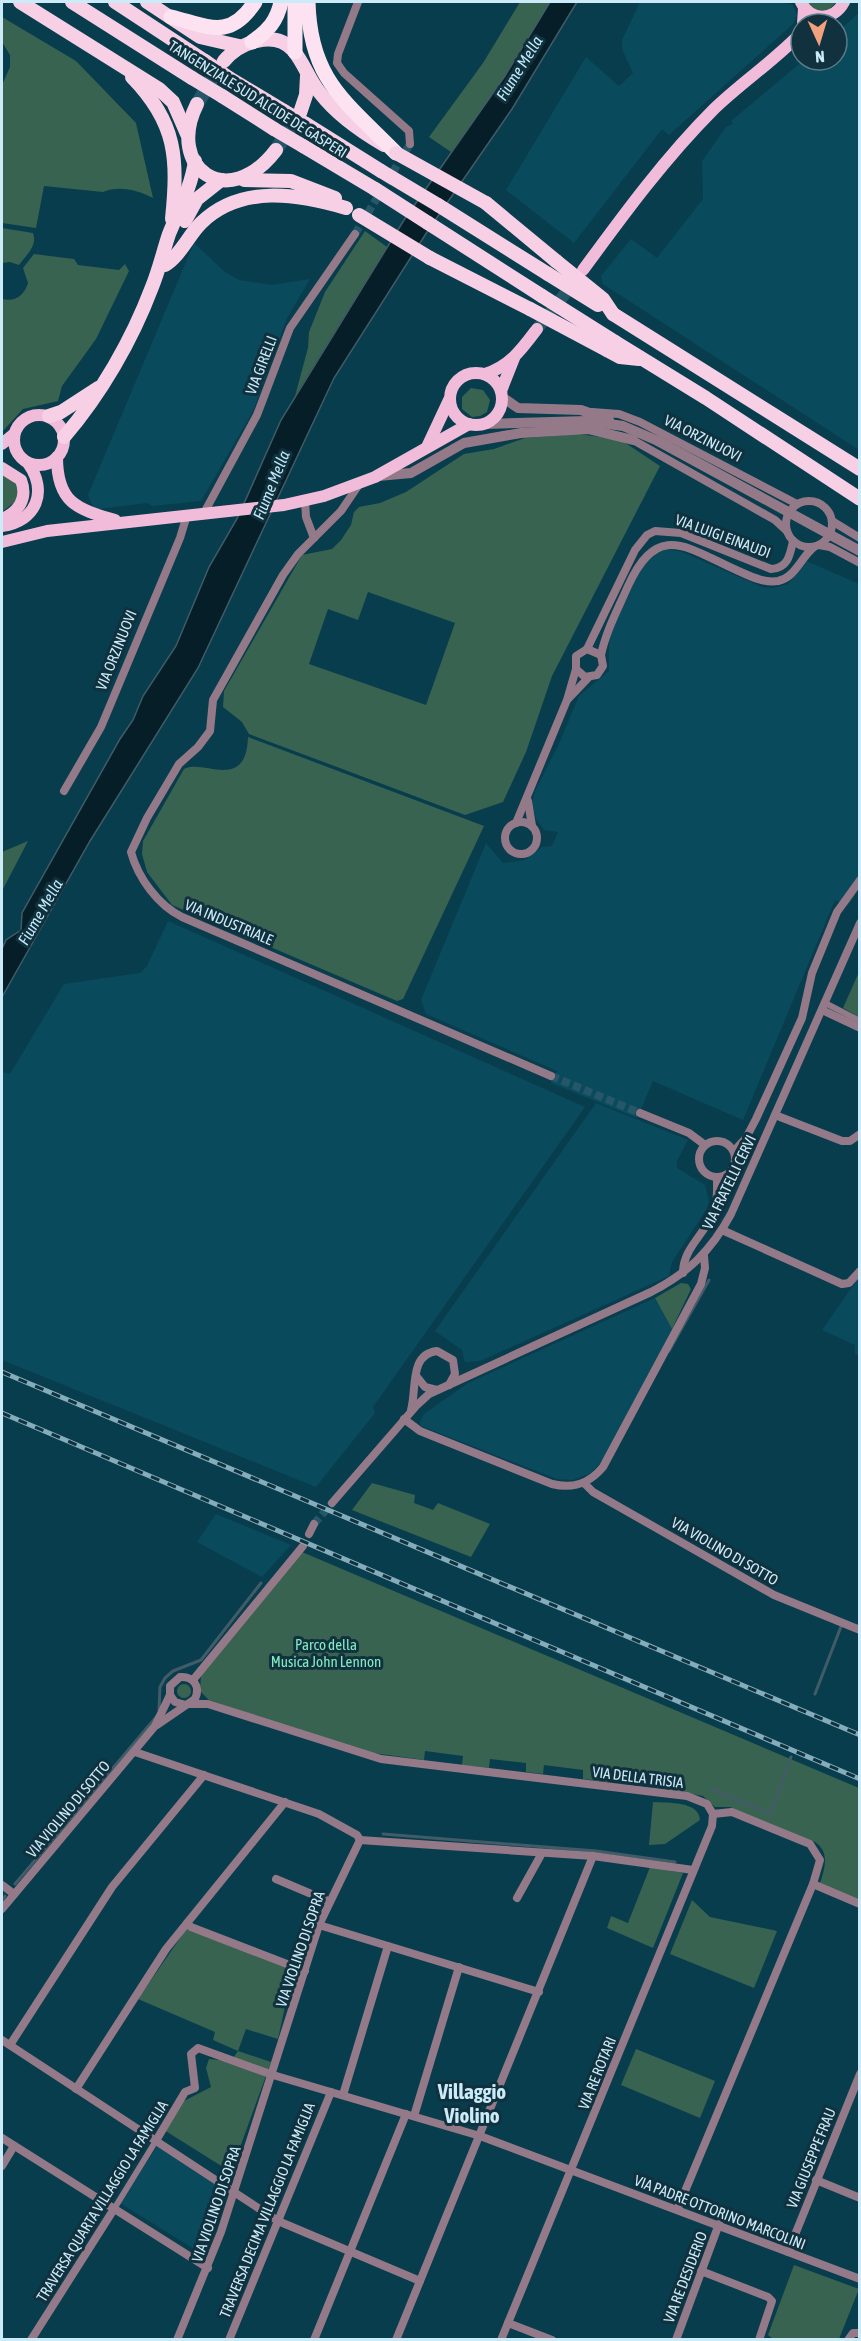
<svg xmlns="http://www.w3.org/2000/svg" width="861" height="2341" font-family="'Asap Condensed',sans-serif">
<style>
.built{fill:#0a4a5d}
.green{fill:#386350;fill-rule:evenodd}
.water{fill:#061e27;stroke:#415c66;stroke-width:1.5}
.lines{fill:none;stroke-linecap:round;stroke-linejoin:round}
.stream{stroke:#415c66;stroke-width:3}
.minor-tunnel{stroke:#255768;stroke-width:8;stroke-dasharray:8 4;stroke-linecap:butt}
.primary-tunnel{stroke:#255768;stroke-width:12;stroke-dasharray:12 6;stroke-linecap:butt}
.trunk-tunnel{stroke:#255768;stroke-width:14;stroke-dasharray:14 7;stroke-linecap:butt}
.pedestrian{stroke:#947a88;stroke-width:6}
.minor{stroke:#947a88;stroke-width:8}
.tertiary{stroke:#947a88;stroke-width:10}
.primary{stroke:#f1bcd9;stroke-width:12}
.trunk{stroke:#f7d0e5;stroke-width:14}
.motorway{stroke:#fde3f1;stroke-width:15}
.rail-casing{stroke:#85acba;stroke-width:5}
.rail{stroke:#10313d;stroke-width:3;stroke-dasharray:9;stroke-linecap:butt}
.tertiary-bridge{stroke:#947a88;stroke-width:10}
.trunk-bridge{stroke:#f7d0e5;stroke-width:14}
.labels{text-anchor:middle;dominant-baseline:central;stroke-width:6;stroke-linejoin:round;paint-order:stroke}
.street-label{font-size:15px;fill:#ccebf8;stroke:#10313d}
.park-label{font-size:15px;fill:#83e9be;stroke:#10313d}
.water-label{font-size:16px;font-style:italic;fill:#c2e9f9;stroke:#10313d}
.district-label{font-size:21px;font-weight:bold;fill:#ccebf8;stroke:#10313d}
</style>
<rect width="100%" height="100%" fill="#083d4e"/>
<g class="built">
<polygon points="640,2 781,2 793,5 797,15 793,24 669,135 662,129 574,243 506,190 586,57 619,86 633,73 622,49 622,40"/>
<polygon points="859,13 859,450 603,284 601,276 631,239 657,258 703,199 702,161 726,127 733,124 731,121 804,60 837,60 837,32"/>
<polygon points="194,243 225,272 239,280 271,285 310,279 287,318 253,411 201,501 152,506 148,503 97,509 93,507 88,495"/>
<polygon points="666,549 682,552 762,587 773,588 788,584 806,561 859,584 859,889 848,906 835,900 743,1120 653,1081 637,1118 551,1083 557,1071 426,1014 421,1000 486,843 503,863 525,860 542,847 552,846 558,832 544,830 536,819 532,804 535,791 558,746 579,696 609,671 609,638 639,571 652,556"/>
<polygon points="168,921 585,1107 373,1407 375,1413 316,1487 2,1360 2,1072 10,1074 64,984 140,973 147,966"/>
<polygon points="596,1103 688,1140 677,1161 677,1168 705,1185 709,1201 706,1210 672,1262 669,1276 480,1361 465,1362 462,1350 435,1331"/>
<polygon points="859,1277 859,1356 855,1354 855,1345 822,1330"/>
<polygon points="655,1298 672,1329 605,1457 591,1473 573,1480 557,1479 421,1426 420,1422 424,1414 468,1383"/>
<polygon points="216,1514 291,1545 262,1577 197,1542"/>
<polygon points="158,2145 217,2184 220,2189 221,2204 199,2252 120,2203"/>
</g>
<g class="green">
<polygon points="520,2 550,2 505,76 451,152 429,137 483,63"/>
<polygon points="806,2 837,2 827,11 815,11"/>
<path d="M 2,17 L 76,61 L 136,123 L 153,198 C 139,190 118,185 103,192 L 44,186 L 36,228 L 2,223 L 2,85 L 10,67 L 10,55 L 2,42 Z"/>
<path d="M 2,228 L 33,233 C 38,246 26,255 19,265 L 10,262 L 2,263 Z"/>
<polygon points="365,231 387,247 295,396 308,348 309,332 325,292"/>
<path d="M 34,254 L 74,259 L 78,265 L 119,270 L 125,264 L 129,271 L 96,339 L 62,386 L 58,401 L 23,409 L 2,432 L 2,299 C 15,302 24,296 28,283 L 23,268 Z"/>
<polygon points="471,388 483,390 490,400 487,412 480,416 472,417 462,409 462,397"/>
<path d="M 579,434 L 621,440 L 660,466 L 552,676 L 526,752 L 503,802 L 465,815 L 249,734 L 242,722 L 223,707 L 224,691 L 302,555 L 332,549 L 341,540 L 351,525 L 354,512 L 359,507 L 380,503 L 406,492 L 464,454 L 494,449 L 525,438 ZM 368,592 L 455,623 L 426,705 L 309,664 L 328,609 L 358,620 Z"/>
<polygon points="2,469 21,489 16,501 2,512"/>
<path d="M 248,737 L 484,826 L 403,999 L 397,1001 L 172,905 L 147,872 L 142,854 L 143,841 L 184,769 C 203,758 246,793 248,737 Z"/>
<polygon points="28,841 2,891 2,852"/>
<polygon points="859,972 859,1017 843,1008"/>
<polygon points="681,1283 688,1284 691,1289 672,1329 655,1298"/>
<polygon points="372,1483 415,1495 414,1503 433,1510 438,1503 490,1524 471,1557 352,1510"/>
<path d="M 302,1552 L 859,1788 L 859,1900 L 820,1883 C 825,1868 830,1852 815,1842 L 730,1807 L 715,1807 L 703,1796 L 651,1786 L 651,1777 L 609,1772 L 608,1782 L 583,1779 L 583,1770 L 544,1765 L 543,1774 L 526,1772 L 526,1763 L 490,1759 L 489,1768 L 462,1765 L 463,1756 L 425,1751 L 424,1760 L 366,1752 L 209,1700 L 200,1691 L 201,1675 Z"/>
<circle cx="184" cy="1691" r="7"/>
<path d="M 653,1802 C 668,1803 699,1801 700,1820 L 665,1844 L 649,1845 Z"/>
<polygon points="650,1867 683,1873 653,1948 607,1928 611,1916 628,1923"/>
<polygon points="692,1900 710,1917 777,1931 754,1988 670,1954"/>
<polygon points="187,1928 293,1970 278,2039 246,2029 238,2051 271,2062 231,2172 164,2130 184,2101 211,2087 206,2068 209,2059 231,2061 238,2051 213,2040 215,2032 138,1999"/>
<polygon points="636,2049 715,2081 700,2118 621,2085"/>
<polygon points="794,2265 859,2289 839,2339 773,2339 768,2335"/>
</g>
<polygon class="water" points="550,2 577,2 512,109 427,232 334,378 198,668 90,841 2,997 2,949 6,940 21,930 22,913 120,739 133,720 143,696 176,646 209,567 238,517 281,420 404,220 505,76"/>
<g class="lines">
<g class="stream">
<polyline points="669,1351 709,1280"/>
<polyline points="815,1694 842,1624"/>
<polyline points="159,1710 160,1687 165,1678 173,1671 201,1660 261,1583"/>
<polyline points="712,1789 770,1814 791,1757"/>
<polyline points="383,1834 596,1851 675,1862"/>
<polyline points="15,1884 157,1716"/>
<polyline points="2,1901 5,1896"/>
</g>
<g class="minor-tunnel">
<polyline points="355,234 410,144"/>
<polyline points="551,1076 640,1113"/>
<polyline points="314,1524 332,1503"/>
</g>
<polyline class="primary-tunnel" points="537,329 576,280"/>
<g class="trunk-tunnel">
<polyline points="197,104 222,62"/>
<polyline points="276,150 300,113"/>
</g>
<g class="pedestrian">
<polyline points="825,1003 860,1021"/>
<polyline points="114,2209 157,2139"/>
</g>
<g class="minor">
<polyline points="358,2 338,54 337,63 344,73 409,131 410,144"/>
<polyline points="592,412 619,414 640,422 797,504"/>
<polyline points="633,440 775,520 787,531"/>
<path d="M 360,483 L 341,511 L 298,554 L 283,575 L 213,700 L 210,731 L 198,747 L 179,764 L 147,818 L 131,852 C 138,878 158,905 182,917 L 551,1076"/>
<circle cx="809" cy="524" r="23"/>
<polyline points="305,501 306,517 314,538"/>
<polyline points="204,513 257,415 290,328 355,234"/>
<polyline points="832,521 860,538"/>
<polyline points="819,545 830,547 860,563"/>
<path d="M 587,649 L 635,550 L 647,535 L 655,531 L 681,533 L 771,569 C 788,568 790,555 793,541"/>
<path d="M 601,655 C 606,631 618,609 628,586 C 659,518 689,550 743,573 C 754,578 766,583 778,581 C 796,577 801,557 814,547"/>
<polyline points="568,699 589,677"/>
<polyline points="64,791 101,727 180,538 187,515"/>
<polyline points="528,801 532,826"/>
<circle cx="521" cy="838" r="16"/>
<polyline points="516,823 567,700 576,669 576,656 587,649 601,655 603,666 597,675 585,677 576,669"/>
<polyline points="822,1010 860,1028"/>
<polyline points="640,1113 689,1133 705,1145"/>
<polyline points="775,1115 842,1141 850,1141 860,1134"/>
<circle cx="717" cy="1159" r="18"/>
<polyline points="734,1151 746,1138 756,1119 802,1018 812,973 837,912 860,880"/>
<polyline points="722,1230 842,1284 849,1283 860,1271"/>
<path d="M 683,1273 C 683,1249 703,1236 712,1215 C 718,1203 717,1190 717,1178"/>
<polyline points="417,1377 425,1387 437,1390"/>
<path d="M 411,1410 C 417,1389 409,1354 437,1351 L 453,1360 L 455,1374 L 449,1385"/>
<path d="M 404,1419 L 420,1431 L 552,1484 C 573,1489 589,1484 603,1467 L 701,1284 L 705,1268 L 704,1256"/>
<polyline points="584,1483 593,1492 774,1595 860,1630"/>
<path d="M 332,1503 L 417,1405 L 429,1394 L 651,1292 C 688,1273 711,1251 731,1214 L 860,923"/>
<polyline points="309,1534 314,1524"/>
<polyline points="193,1680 303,1546"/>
<polyline points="189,1704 208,1704 381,1759 687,1796 707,1804 713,1814"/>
<path d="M 157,1725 L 195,1699 C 201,1686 193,1676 180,1677 L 170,1686 L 170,1695 L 175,1702 L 186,1705"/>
<polyline points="135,1752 319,1814 357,1835 360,1840"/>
<polyline points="276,1879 328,1901"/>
<polyline points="813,1884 860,1904"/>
<polyline points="2,1885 14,1894"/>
<polyline points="517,1898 542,1853"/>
<polyline points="2,1909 155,1726 170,1695"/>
<polyline points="187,1923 191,1927 305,1971"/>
<polyline points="319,1925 539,1992"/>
<polyline points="2,2040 278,2221 420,2281"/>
<polyline points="10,2045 112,1887 204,1775"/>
<polyline points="76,2089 166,1949 285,1802"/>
<polyline points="343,2095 388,1946"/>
<polyline points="414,2116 459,1967"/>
<polyline points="2,2138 208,2268"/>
<polyline points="157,2139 185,2092 195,2088 191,2054 198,2048 273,2075 480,2136 860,2279"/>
<polyline points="2,2166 14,2146"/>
<polyline points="816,2180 860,2198"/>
<polyline points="678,2208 813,1884 820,1860 810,1844 732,1812 713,1814"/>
<polyline points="788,2252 860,2074"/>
<polyline points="701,2271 768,2297 772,2301 759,2340"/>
<polyline points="508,2323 552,2340"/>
<polyline points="31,2340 114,2209"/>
<polyline points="177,2340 221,2232 319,1925 360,1840 593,1856 693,1870"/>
<polyline points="229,2340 331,2092"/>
<polyline points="314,2340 406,2114"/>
<polyline points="396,2340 593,1856"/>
<polyline points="501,2340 712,1826 713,1814"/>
<polyline points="676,2340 719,2224"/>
<polyline points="848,2340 853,2333 860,2333"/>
</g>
<g class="tertiary">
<polyline points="502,397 518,408 581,410 609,420"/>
<polyline points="485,424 587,421 623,426 658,441"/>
<polyline points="378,476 411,473 464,443 521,433 588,429 633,440"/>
</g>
<g class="primary">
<path d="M 801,2 C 811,22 834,21 844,2"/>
<polyline points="803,24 804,8"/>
<path d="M 583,270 C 624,214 665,158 714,109 C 742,82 774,61 801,33"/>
<circle cx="476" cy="399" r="26"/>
<path d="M 485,374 C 510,366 522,349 537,329"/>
<polyline points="501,391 514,358"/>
<circle cx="39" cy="440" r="25"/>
<polyline points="2,444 14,434"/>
<polyline points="427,447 449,400"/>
<path d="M 57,457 C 57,502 76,509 115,520"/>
<path d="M 2,468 L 21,480 C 28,498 19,512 2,519"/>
<path d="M 2,526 C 37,521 48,491 28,463"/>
<polyline points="2,542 47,531 284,505 324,496 375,477 469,424"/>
</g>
<g class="trunk">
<polyline points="20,2 159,89 173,102 187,134"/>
<polyline points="72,2 192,78"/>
<polyline points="115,2 205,61"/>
<polyline points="147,2 200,37 239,46"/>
<path d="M 224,61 C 239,43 274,29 293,50 C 304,63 309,80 320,93 C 337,115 360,131 384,145"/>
<path d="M 132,77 C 177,123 178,159 172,219"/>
<polyline points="229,78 284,111"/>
<polyline points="222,96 274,129"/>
<path d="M 197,104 C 165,168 228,213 276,150"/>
<polyline points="300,113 306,95 307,76"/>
<polyline points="306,124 381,171"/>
<polyline points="303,146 375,189"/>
<polyline points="244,180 291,181 335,198"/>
<polyline points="486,203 556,261"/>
<polyline points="438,205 548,274"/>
<polyline points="185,221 197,199 221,180"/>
<polyline points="428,223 542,296"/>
<polyline points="430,258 530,309"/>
<path d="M 165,265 C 180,256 188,236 201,223 C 241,184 298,194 346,208"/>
<polyline points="613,314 860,469"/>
<polyline points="615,342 706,398 860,499"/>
<polyline points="607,350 620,357 639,359"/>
<polyline points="49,416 61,412 98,388"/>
<path d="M 64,437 C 101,394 132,340 152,287 C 159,270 163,252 169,234 C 179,209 191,188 195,161"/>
</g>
<g class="motorway">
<path d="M 308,2 C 310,80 345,101 396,153"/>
<path d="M 171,17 C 208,26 229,41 255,2"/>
<path d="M 252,42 C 268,31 277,21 281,2"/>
<polyline points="295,52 295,2"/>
</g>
<g class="rail-casing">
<g id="rail">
<polyline points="2,1372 860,1735"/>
<polyline points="2,1413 860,1779"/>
</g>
</g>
<use href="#rail" class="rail"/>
<polyline class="tertiary-bridge" points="658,441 860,551"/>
<g class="trunk-bridge">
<polyline points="205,61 229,78"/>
<polyline points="192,78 222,96"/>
<polyline points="284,111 306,124"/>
<polyline points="274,129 303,146"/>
<polyline points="396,153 486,203"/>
<polyline points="381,171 438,205"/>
<polyline points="375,189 428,223"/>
<polyline points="359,215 430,258"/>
<polyline points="556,261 603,299 613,314"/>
<polyline points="548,274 598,305"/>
<polyline points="542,296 615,342"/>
<polyline points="530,309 607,350"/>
</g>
</g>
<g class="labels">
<g class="street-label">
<text transform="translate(258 99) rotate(32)">TANGENZIALE SUD ALCIDE DE GASPERI</text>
<text transform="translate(261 365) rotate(-69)">VIA GIRELLI</text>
<text transform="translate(703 438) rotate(27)">VIA ORZINUOVI</text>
<text transform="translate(723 536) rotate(20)">VIA LUIGI EINAUDI</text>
<text transform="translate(116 650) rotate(-68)">VIA ORZINUOVI</text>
<text transform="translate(229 922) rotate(23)">VIA INDUSTRIALE</text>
<text transform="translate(729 1182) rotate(-64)">VIA FRATELLI CERVI</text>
<text transform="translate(725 1551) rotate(30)">VIA VIOLINO DI SOTTO</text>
<text transform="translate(638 1777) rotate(7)">VIA DELLA TRISIA</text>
<text transform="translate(68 1809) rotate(-50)">VIA VIOLINO DI SOTTO</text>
<text transform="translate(300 1949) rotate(-71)">VIA VIOLINO DI SOPRA</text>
<text transform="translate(597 2073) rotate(-68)">VIA RE ROTARI</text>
<text transform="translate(811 2158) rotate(-68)">VIA GIUSEPPE FRAU</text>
<text transform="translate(102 2201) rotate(-58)">TRAVERSA QUARTA VILLAGGIO LA FAMIGLIA</text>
<text transform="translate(216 2204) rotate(-71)">VIA VIOLINO DI SOPRA</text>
<text transform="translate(267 2210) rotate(-68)">TRAVERSA DECIMA VILLAGGIO LA FAMIGLIA</text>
<text transform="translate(720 2212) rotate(21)">VIA PADRE OTTORINO MARCOLINI</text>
<text transform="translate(685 2277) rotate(-69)">VIA RE DESIDERIO</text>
</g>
<g class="park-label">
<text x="326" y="1644">Parco della<tspan x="326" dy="17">Musica John Lennon</tspan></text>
</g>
<g class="water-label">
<text transform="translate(519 68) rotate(-58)">Fiume Mella</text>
<text transform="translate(271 485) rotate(-68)">Fiume Mella</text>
<text transform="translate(40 912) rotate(-60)">Fiume Mella</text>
</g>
<g class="district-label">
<text x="472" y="2091">Villaggio<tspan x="472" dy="24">Violino</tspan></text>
</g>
</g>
<rect width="861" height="2341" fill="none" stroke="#ccebf8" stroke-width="6"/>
<g transform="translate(819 42) rotate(176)"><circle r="28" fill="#10313d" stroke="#5b7b88" stroke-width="1.5"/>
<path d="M0-4.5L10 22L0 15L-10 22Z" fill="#f1a17d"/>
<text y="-9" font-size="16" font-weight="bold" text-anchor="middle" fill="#ccebf8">N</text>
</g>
</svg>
